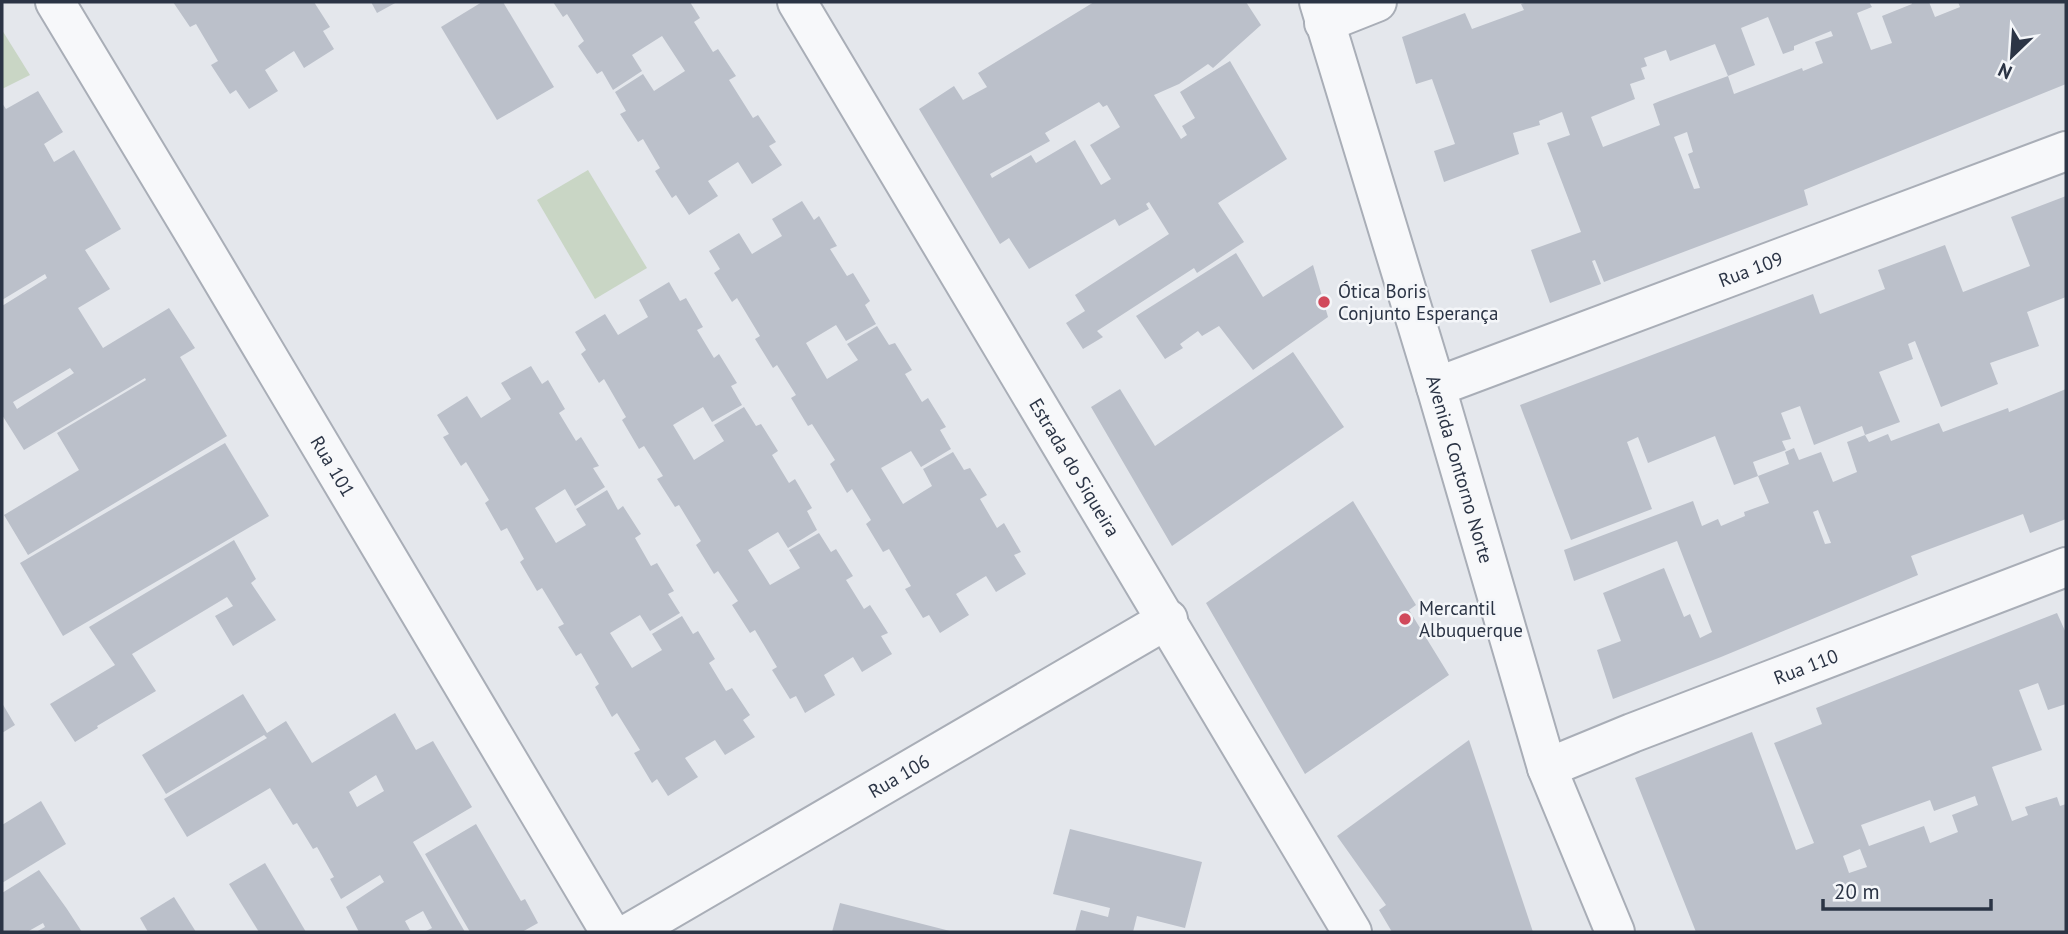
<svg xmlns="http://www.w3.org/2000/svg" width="2068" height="934" font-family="'PT Sans',sans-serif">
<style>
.pitch{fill:#c9d6c5}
.building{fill:#bbc0ca;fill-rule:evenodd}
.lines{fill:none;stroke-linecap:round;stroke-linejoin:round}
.minor-casing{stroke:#a9aeb7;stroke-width:42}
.minor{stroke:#f7f8fa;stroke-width:38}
.poi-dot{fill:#d1495b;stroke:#f4f6f9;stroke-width:2.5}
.labels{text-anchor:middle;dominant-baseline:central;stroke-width:5;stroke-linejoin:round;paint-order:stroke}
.street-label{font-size:19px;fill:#2b3445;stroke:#f4f6f9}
.poi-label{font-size:19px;fill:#2b3445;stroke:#f4f6f9;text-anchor:start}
</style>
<rect width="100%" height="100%" fill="#e4e7ec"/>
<g class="pitch">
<polygon points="2,30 30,75 2,89"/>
<polygon points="588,170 647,268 595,299 537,200"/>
</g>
<g class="building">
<polygon points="173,2 314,2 330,27 323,31 334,49 304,68 294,51 265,70 278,91 249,109 236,90 230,94 211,65 218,61 196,24 190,27"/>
<polygon points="371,2 397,2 377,13"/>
<polygon points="482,2 503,2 554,87 497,120 441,27"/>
<polygon points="553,2 690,2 700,18 694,22 713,52 718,49 736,76 729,80 753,118 758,115 776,142 769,146 782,165 752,184 738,162 708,181 718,196 689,215 676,195 672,198 655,171 660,168 643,139 638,142 620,114 626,111 615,92 643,74 654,91 685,71 662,36 632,55 642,71 613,90 602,71 597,74 578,46 584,41 567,14 563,17"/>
<path d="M 1094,2 L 1246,2 L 1261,25 L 1213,68 L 1208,64 L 1179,84 L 1154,95 L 1181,139 L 1187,135 L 1182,126 L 1195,118 L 1180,92 L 1230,61 L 1287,159 L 1218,203 L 1244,242 L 1197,273 L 1194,268 L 1097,331 L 1103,337 L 1083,349 L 1066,323 L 1085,311 L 1075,295 L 1169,234 L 1149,202 L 1146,204 L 1149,209 L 1119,226 L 1115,219 L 1029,269 L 1009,238 L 1000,244 L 919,109 L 954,86 L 963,100 L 987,87 L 978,73 ZM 1099,102 L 1103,107 L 1107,105 L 1120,127 L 1090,145 L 1111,179 L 1101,185 L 1075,140 L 1036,163 L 1031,155 L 992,178 L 990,174 L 1050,141 L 1045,133 Z"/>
<path d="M 1528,2 L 1869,2 L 1872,7 L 1857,13 L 1871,50 L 1892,43 L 1882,16 L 1912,4 L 1911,2 L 1929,2 L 1935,17 L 1960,7 L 1958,2 L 2066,2 L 2066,84 L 1804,190 L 1808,205 L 1604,282 L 1595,260 L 1592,261 L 1601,284 L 1550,303 L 1531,250 L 1581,232 L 1547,143 L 1570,135 L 1562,112 L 1539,121 L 1540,125 L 1513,133 L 1519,154 L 1444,182 L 1434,151 L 1455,144 L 1432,79 L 1416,84 L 1402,37 L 1465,13 L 1472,29 L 1524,10 L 1521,4 ZM 1768,17 L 1783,54 L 1794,50 L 1794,46 L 1831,31 L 1833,36 L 1815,42 L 1823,63 L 1803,71 L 1802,68 L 1734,94 L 1728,76 L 1660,101 L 1653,104 L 1660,125 L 1603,147 L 1591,117 L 1635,99 L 1630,84 L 1645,79 L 1641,68 L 1647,66 L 1644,58 L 1666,50 L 1670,61 L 1715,44 L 1728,76 L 1755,65 L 1741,28 ZM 1687,132 L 1693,152 L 1688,154 L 1700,188 L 1694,189 L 1674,137 Z"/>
<path d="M 38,91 L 63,132 L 44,144 L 54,162 L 74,150 L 121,229 L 85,250 L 110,289 L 78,308 L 103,348 L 169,308 L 195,348 L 180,357 L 227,436 L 28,555 L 4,515 L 79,470 L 57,433 L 146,380 L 145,378 L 24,450 L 2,415 L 2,306 L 47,278 L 45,274 L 2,300 L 2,103 L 6,109 ZM 70,368 L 74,373 L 17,409 L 13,402 Z"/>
<path d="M 2066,196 L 2066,297 L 2027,312 L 2039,346 L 1990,363 L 1998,384 L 1941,407 L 1915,341 L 1908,344 L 1913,359 L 1879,372 L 1900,422 L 1865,435 L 1869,442 L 1888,434 L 1891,441 L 1939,423 L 1943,432 L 2008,408 L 2009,412 L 2066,389 L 2066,519 L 2030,533 L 2023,514 L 1911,556 L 1918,575 L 1721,657 L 1613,699 L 1597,650 L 1621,641 L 1603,593 L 1664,568 L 1684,617 L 1690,614 L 1700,638 L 1712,632 L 1677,541 L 1574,581 L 1564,550 L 1693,501 L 1702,526 L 1718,519 L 1721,526 L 1745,516 L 1744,512 L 1769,503 L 1758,476 L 1789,464 L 1785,452 L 1794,448 L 1799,460 L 1821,452 L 1833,482 L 1857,472 L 1847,442 L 1865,435 L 1862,426 L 1814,445 L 1800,406 L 1781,413 L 1791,439 L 1782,441 L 1786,450 L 1753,462 L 1758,476 L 1734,485 L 1715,436 L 1648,463 L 1638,437 L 1627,442 L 1652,509 L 1571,540 L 1520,405 L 1813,294 L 1820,314 L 1885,289 L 1878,270 L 1945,245 L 1963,292 L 2030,266 L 2011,217 ZM 1818,510 L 1831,543 L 1825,544 L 1813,512 Z"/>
<polygon points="802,201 814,220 819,216 837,246 830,249 847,276 853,273 870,301 865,305 876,324 846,341 836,325 806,343 827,379 858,360 847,344 877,326 889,345 895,343 912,370 905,374 922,402 928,398 946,427 940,430 951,449 921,467 911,451 881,468 903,504 932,486 923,469 953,452 964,470 970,468 987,495 980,499 997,528 1004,523 1021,552 1014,555 1026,574 996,592 986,576 956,594 969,615 940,633 929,615 923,618 905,589 911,586 889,549 883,552 866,524 871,520 852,489 847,493 830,464 835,460 812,424 808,426 791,398 796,395 777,365 773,368 755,339 760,336 737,298 732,302 714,273 720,269 709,251 739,233 752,254 782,236 772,219"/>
<polygon points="1236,253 1263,297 1313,265 1328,317 1253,370 1219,326 1202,336 1198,331 1180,344 1183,348 1165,359 1136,316"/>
<polygon points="669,282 680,301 686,298 703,327 697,330 714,358 719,354 737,383 731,386 742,405 712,422 703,407 673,425 694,460 724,441 714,425 744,407 756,426 761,424 778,451 772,455 789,483 795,479 812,508 807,511 817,530 788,548 778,532 748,550 770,585 800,568 789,550 819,533 831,552 836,549 853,576 846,580 864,609 870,605 888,633 881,636 892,654 862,672 853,657 824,675 835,695 805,713 796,696 790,699 772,670 777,667 755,630 750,633 732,605 738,601 718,571 714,574 696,545 701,541 679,505 675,507 657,479 663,476 644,446 639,449 622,420 626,417 604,379 599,383 581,354 586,350 575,332 605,314 618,335 648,317 639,300"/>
<polygon points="1293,352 1344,427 1172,546 1091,407 1120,389 1155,446"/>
<polygon points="531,366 542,384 548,380 565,409 559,413 576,441 581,437 599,466 593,468 605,487 575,506 565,489 535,508 556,543 586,525 576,509 607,490 618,510 623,506 641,534 635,538 651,566 657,563 674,591 668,594 680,613 650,631 640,615 610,633 632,668 662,650 652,634 682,616 693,634 698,631 715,659 709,663 726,691 732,688 750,715 743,720 755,737 725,755 715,740 685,758 698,777 668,796 657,779 652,783 634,753 640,750 617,713 612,717 595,687 599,684 581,653 576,656 558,627 564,624 542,588 537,591 520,562 524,559 507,528 501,531 485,503 489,500 466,462 461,466 443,437 449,434 437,415 467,396 481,418 511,399 501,383"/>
<polygon points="225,443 269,516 63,636 20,563"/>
<polygon points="1353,501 1416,605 1409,610 1449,675 1305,774 1206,603"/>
<polygon points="234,540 256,579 251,583 276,620 233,646 215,616 233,606 227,597 132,654 156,691 97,726 98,728 75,742 50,704 115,665 89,627"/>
<path d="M 2057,613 L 2066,633 L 2066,704 L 2048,710 L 2038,683 L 2019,690 L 2042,750 L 1992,767 L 2012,821 L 2028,815 L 2025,807 L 2057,797 L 2060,806 L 2066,804 L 2066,932 L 1696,932 L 1635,778 L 1752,732 L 1796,850 L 1814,843 L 1774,743 L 1822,724 L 1816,708 ZM 1975,796 L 1978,805 L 1952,815 L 1958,832 L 1930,843 L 1924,826 L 1869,846 L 1861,825 L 1930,800 L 1934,811 ZM 1860,849 L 1867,867 L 1849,873 L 1843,856 Z"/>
<path d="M 243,694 L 267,733 L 286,721 L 312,763 L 395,713 L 416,750 L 433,741 L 472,807 L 413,842 L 465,932 L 424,932 L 432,928 L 423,911 L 405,921 L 411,932 L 359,932 L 346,907 L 384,882 L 380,875 L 341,899 L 330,879 L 334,877 L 317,847 L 313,849 L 297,823 L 293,825 L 270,788 L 187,837 L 164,799 L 267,738 L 264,735 L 166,794 L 142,755 ZM 376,775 L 384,791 L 357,807 L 349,792 Z"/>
<polygon points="2,703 15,725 2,733"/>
<polygon points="1469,740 1533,932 1392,932 1379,910 1386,905 1337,836"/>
<polygon points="41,801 66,844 2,883 2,825"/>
<polygon points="476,824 521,901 525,899 538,923 522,932 470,932 425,854"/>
<polygon points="1070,829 1202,862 1185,928 1137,916 1133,932 1075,932 1081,910 1108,917 1110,908 1053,894"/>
<polygon points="265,863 293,910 306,932 259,932 229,884"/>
<polygon points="39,870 67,909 82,932 36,932 45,927 43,923 27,932 2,932 2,893"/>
<polygon points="174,897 196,932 148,932 140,918"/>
<polygon points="840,903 950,931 950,932 832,932"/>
</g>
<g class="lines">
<g class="minor-casing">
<g id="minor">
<path id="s1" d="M 55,2 L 199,241 L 610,932"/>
<path id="s2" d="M 797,2 L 1352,932"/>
<path id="s3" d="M 1319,2 L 1436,387 L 1547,768 L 1615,932"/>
<polyline points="1324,23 1377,2"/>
<path id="s4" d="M 1436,387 L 2066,151"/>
<path id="s5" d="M 1547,768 L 1632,733 L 2066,567"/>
<path id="s6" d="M 631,932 L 1168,619"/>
</g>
</g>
<use href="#minor" class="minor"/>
</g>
<g class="poi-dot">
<circle cx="1324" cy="302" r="7"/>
<circle cx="1405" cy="619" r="7"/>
</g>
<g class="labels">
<g class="street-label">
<text stroke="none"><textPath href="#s4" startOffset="336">Rua 109</textPath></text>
<text stroke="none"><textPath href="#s1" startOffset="541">Rua 101</textPath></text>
<text stroke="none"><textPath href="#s2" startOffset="542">Estrada do Siqueira</textPath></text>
<text stroke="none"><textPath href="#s3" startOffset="488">Avenida Contorno Norte</textPath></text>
<text stroke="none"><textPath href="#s5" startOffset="278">Rua 110</textPath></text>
<text stroke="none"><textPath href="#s6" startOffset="310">Rua 106</textPath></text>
</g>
<g class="poi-label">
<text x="1338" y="291">Ótica Boris<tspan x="1338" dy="22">Conjunto Esperança</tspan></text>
<text x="1419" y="608">Mercantil<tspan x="1419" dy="22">Albuquerque</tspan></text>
</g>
</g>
<rect width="2068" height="934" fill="none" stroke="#2b3445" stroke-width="7"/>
<g transform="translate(2012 56) rotate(205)" stroke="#f4f6f9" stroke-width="5" paint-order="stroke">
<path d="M0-5L12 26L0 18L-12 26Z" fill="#2b3445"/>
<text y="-10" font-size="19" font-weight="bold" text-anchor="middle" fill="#2b3445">N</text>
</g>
<path d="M1823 899v10h168v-10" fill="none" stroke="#2b3445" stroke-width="3.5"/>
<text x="1834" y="899" font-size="21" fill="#2b3445" stroke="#f4f6f9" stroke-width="5" paint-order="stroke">20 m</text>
</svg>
